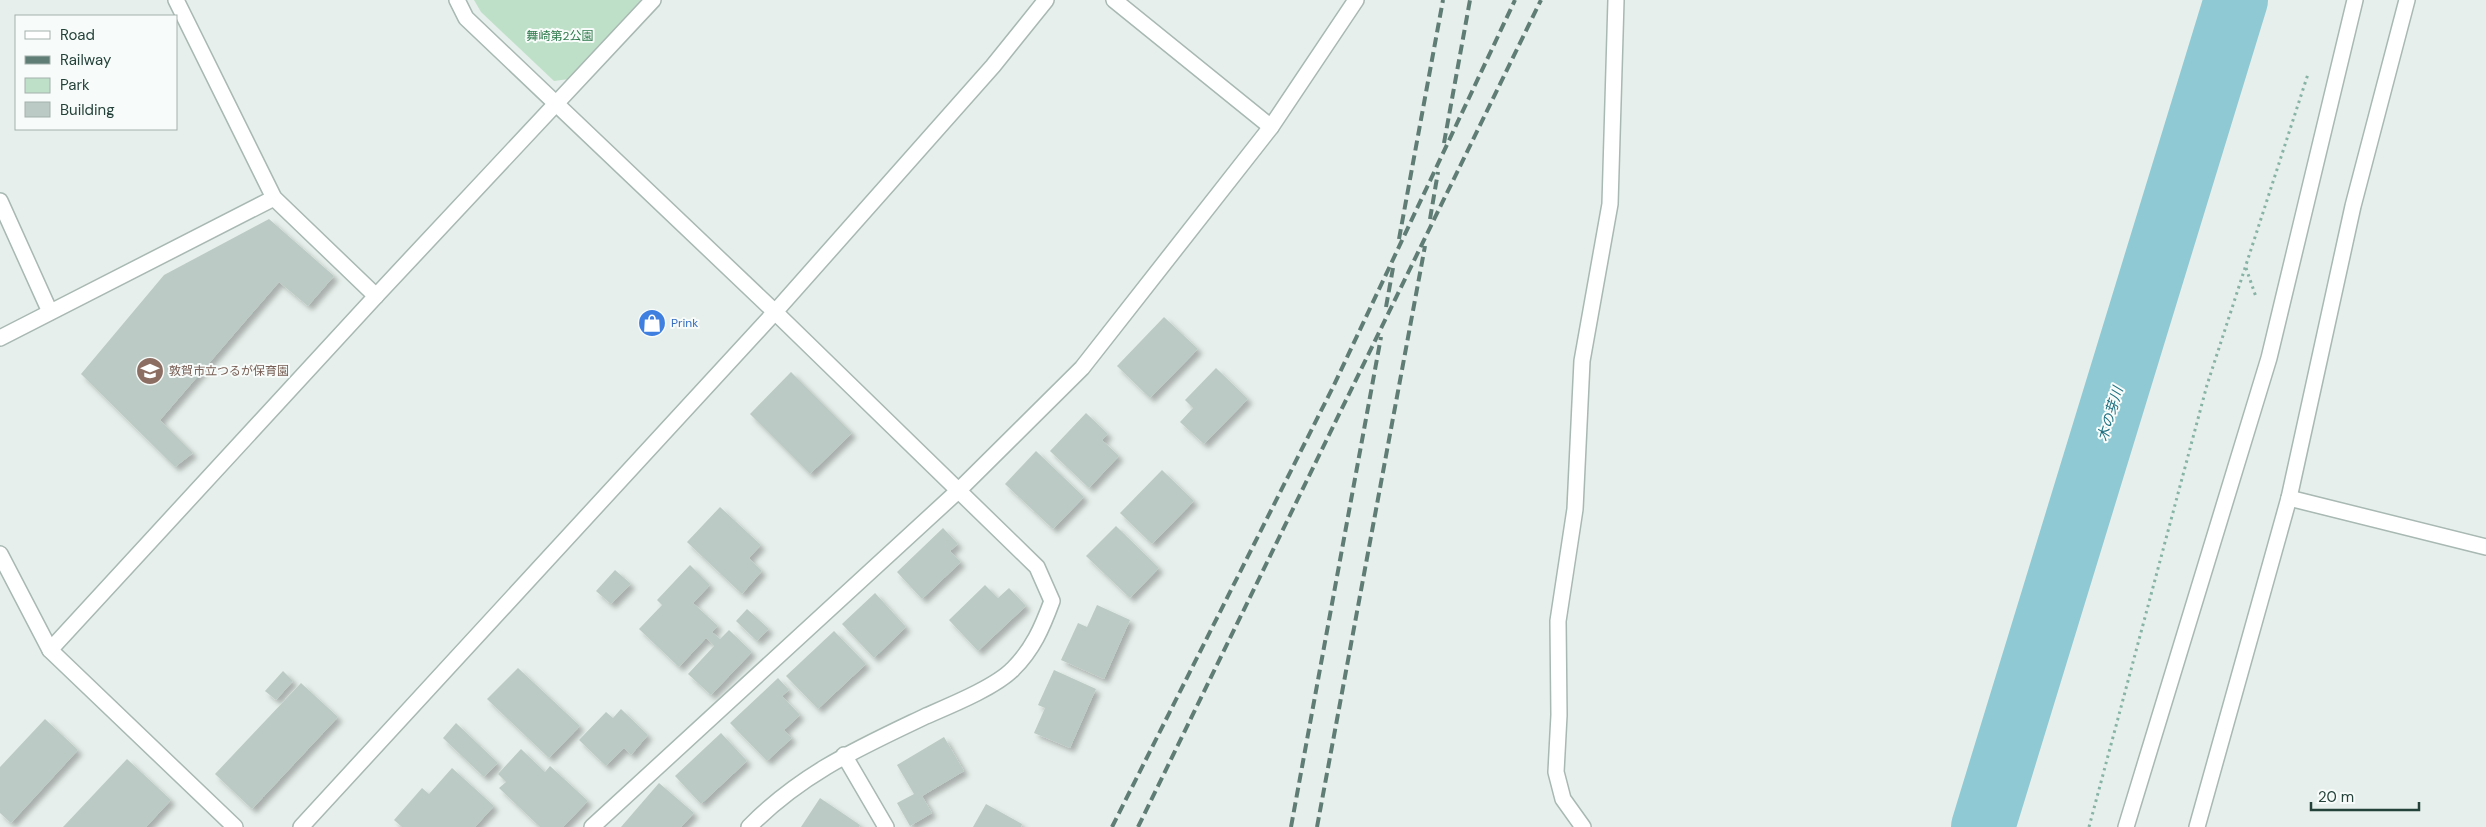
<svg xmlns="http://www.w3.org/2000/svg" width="2486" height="827" font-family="'DM Sans','Noto Sans JP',sans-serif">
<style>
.green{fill:#bfe0c8}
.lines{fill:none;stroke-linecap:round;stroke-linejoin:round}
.river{stroke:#8ec9d4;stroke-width:64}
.building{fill:#bbcac4;filter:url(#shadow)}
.minor-casing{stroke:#a8b8b2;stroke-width:18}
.path{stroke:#86b3a5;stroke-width:3;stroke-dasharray:2.5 4;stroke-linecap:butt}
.minor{stroke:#fff;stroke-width:15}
.rail{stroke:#5f7d75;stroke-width:4;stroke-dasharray:10 5;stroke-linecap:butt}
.labels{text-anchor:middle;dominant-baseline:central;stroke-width:4;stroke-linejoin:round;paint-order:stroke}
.park-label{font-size:12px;fill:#2d7a4b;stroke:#f7fbf9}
.shop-label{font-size:12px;fill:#366cbe;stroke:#f7fbf9;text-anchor:start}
.education-label{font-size:12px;fill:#785e54;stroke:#f7fbf9;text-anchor:start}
.water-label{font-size:14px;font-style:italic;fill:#1c6f80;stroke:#f7fbf9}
</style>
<defs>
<filter id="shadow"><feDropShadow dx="4.5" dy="4.5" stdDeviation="2.5" flood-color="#0004"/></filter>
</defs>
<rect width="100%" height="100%" fill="#e6efeb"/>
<polygon class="green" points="474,0 641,0 569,79 554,81 481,12"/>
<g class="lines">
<polyline class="river" points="1983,827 2236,0"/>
</g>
<g class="building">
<polygon points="269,219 334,276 308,306 279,282 160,420 193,453 175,467 81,374 164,275"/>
<polygon points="1164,317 1198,349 1150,398 1117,366"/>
<polygon points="1216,368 1248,399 1204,444 1180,422 1193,408 1185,400"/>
<polygon points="791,372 852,433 810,474 750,414"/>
<polygon points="1086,413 1108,434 1102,440 1119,456 1089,488 1050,451"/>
<polygon points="1036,451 1084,497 1053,529 1005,484"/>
<polygon points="1162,470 1194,501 1152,544 1120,513"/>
<polygon points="720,507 761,545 749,558 762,571 742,594 687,542"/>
<polygon points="1116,526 1159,568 1130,598 1086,556"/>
<polygon points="943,528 958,544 950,551 961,562 922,599 897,572"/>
<polygon points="690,565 710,585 693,603 718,626 712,632 720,639 729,630 752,652 711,695 688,674 714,646 706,638 679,667 639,629 662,605 657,600"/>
<polygon points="615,570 631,584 611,604 596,591"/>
<polygon points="985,585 998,598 1009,588 1026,606 978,651 949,620"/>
<polygon points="875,593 906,627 874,658 842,624"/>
<polygon points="1097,605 1130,620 1104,679 1061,660 1078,623 1087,627"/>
<polygon points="747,609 769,629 757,641 736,621"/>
<polygon points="834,631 866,664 818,709 786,676"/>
<polygon points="518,668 580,726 549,758 487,699"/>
<polygon points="1054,670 1096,689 1070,748 1034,733 1045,708 1038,705"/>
<polygon points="283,671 293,681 276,700 265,691"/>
<polygon points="778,678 789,690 782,696 800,715 784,730 792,738 767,761 730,723"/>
<polygon points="301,683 338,717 252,809 215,774"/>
<polygon points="621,709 648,735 631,755 624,748 606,766 579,740 606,712 613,718"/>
<polygon points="45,719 78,750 11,823 0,813 0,767"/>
<polygon points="456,723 498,763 484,777 443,738"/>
<polygon points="721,733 747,761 701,804 675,776"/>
<polygon points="944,737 964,771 922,796 932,813 910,826 897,803 914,794 897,765"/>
<polygon points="521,749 545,772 550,766 588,801 563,827 540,827 499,788 506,782 498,774"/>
<polygon points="127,759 171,800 146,827 63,827"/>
<polygon points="452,768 494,806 475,827 402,827 394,820 422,788 429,794"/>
<polygon points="659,783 694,813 681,827 621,827"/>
<polygon points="820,798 860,825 859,827 801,827"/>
<polygon points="986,804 1022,824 1021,827 973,827"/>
</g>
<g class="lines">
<g class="minor-casing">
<g id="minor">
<polyline points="176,0 274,198 376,296"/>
<path d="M 457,0 L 466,18 L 775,312 L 1037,567 L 1052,601 C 1042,628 1033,649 1013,669 C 996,687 949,706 926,716 C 859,748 802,773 749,827"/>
<polyline points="1114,0 1271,127"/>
<polyline points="0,201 50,312"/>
<polyline points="0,338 274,198"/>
<polyline points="2289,498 2486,547"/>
<polyline points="0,554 50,650 235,827"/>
<polyline points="50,650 376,296 653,0"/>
<polyline points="844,755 886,827"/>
<polyline points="301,827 775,312 993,66 1046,0"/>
<polyline points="592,827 959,490 1082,368 1271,127 1356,0"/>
<polyline points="1583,827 1563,799 1556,772 1559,715 1558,621 1575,509 1582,361 1610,204 1616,0"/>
<polyline points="2126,827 2269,358 2355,0"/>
<polyline points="2197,827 2289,498 2353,206 2407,0"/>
</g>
</g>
<g class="path">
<polyline points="2246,268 2256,297"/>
<polyline points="2089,827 2207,385 2308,74"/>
</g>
<use href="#minor" class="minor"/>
<g class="rail">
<polyline points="1444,143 1470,0"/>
<polyline points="1430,219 1438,172"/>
<polyline points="1399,239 1443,0"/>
<polyline points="1386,307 1393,268"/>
<polyline points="1112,827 1334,385 1515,0"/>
<polyline points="1138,827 1541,0"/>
<polyline points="1291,827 1381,337"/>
<polyline points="1317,827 1425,246"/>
</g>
</g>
<defs>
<g id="shop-disc" transform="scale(1.4375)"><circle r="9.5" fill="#3f7fe0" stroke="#f7fbf9"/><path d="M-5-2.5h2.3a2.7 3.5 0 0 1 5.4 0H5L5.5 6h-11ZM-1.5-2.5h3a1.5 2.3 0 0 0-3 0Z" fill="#fff"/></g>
<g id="school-disc" transform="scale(1.4375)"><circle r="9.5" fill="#8d6e63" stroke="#f7fbf9"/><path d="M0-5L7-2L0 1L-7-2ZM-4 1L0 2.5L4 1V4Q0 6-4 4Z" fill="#fff"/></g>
</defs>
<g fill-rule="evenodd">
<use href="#shop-disc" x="652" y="323"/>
<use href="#school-disc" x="150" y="371"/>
</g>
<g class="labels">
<g class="park-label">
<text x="560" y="36">舞崎第2公園</text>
</g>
<g class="shop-label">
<text x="671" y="323">Prink</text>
</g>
<g class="education-label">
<text x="169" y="371">敦賀市立つるが保育園</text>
</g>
<g class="water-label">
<text transform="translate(2110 414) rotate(-73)">木の芽川</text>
</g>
</g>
<rect x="15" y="15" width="162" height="115" fill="#f7fbf9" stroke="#a3b1ad"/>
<rect x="25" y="31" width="25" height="8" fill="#ffffff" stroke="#a3b1ad"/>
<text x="60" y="40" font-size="15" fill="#24423a">Road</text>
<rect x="25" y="56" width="25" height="8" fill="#5f7d75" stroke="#a3b1ad"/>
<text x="60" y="65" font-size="15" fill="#24423a">Railway</text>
<rect x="25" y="78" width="25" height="15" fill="#bfe0c8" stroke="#a3b1ad"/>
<text x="60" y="90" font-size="15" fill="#24423a">Park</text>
<rect x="25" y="102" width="25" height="15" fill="#bbcac4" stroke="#a3b1ad"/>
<text x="60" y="115" font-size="15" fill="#24423a">Building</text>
<path d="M2311 802v8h108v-8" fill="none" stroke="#24423a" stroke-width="2.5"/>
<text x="2318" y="802" font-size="15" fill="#24423a" stroke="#f7fbf9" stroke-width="4" paint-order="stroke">20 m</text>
</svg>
